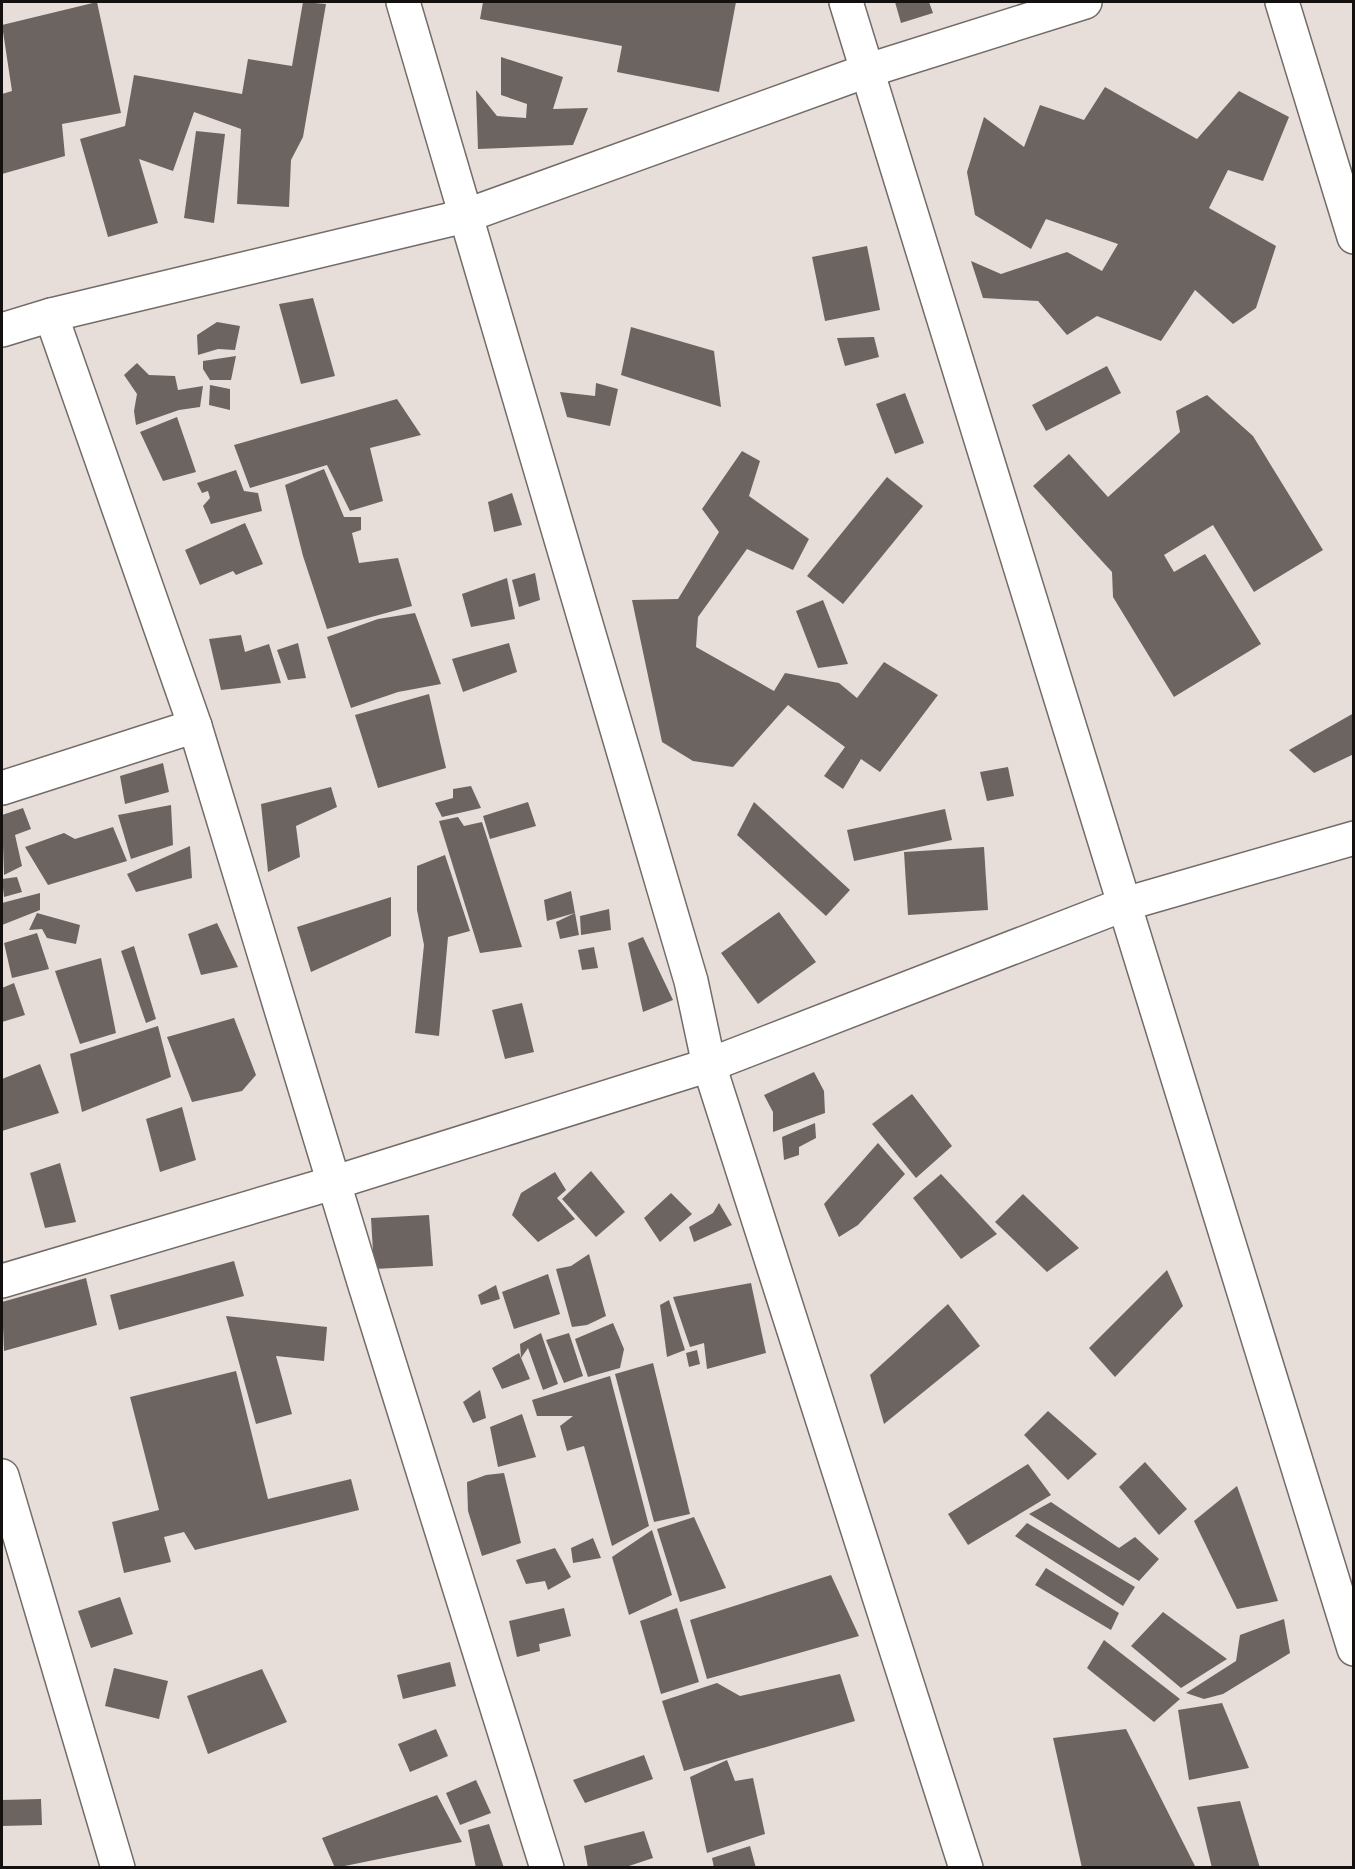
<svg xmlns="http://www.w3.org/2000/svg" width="1355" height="1869" font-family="Overpass,sans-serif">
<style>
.building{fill:#6c6460}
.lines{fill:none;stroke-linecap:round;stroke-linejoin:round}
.street-casing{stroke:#726b67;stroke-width:36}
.street{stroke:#fff;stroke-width:33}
</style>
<rect width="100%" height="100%" fill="#e7deda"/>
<g class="building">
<polygon points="97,2 121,113 62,124 65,156 2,174 2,94 12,91 2,25"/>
<polygon points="303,2 326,4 303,137 291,160 289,207 237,204 241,129 194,112 173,171 139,159 158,223 108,237 80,139 125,126 134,75 242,94 248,59 292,66"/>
<polygon points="483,2 736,2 719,92 617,72 622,46 480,19"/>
<polygon points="895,2 929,2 933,13 901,23"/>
<polygon points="501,57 563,77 553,109 588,108 573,145 478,149 476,90 497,116 526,118 527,104 501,95"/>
<polygon points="1105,87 1197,139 1239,91 1289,117 1263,181 1228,170 1209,208 1276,246 1256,308 1233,324 1195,290 1161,341 1097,316 1067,335 1038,301 983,298 971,261 1001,274 1067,252 1102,271 1118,244 1046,219 1031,249 975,215 967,172 984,117 1024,147 1040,105 1084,120"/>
<polygon points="196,131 225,134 214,223 184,218"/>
<polygon points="867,246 880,310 825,321 812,257"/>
<polygon points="313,298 335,376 301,384 279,304"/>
<polygon points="217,322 240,326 235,350 218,349 198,355 197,335"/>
<polygon points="631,327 714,351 721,407 621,375"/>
<polygon points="874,337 879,357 845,366 837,338"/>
<polygon points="236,356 231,380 210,380 203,369 203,361"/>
<polygon points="137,363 149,375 175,376 178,390 203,386 200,407 179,410 136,425 134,411 137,394 124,375"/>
<polygon points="1107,366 1121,393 1046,431 1032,405"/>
<polygon points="596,383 618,389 610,426 567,417 560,392 595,396"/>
<polygon points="210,385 230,389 230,410 209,405"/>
<polygon points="905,393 924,443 895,454 876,404"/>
<polygon points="1207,395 1253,436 1323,550 1254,592 1213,525 1164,555 1174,572 1205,554 1261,644 1174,697 1113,597 1112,572 1033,486 1069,454 1108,497 1180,432 1176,411"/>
<polygon points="397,399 421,435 370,448 383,501 350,511 327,465 250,488 234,445"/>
<polygon points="177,417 196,472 163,481 140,432"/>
<polygon points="742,451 760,461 749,496 809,539 793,570 747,549 698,617 696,647 774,691 785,673 839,683 857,698 884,662 938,695 880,772 861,759 843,789 824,776 845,747 788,705 733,767 693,761 662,742 632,600 678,599 719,532 702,509"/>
<polygon points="324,469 344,517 361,517 361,530 352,533 359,563 398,558 412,606 327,629 303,556 285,485"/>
<polygon points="236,470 244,491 258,493 262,511 211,524 203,506 210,498 208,491 202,493 197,483"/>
<polygon points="887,477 923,506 843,604 807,576"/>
<polygon points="512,493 522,525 494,532 488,502"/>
<polygon points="245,523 263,564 236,575 233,571 200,585 185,550"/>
<polygon points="535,573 540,600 519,607 512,580"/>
<polygon points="507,578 515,619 471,627 462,594"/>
<polygon points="823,600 848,664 818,668 796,611"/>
<polygon points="415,613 441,684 398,692 351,708 327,637 378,619"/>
<polygon points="241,635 245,652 269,644 281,683 221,690 209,639"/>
<polygon points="298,643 306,678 288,680 277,650"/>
<polygon points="509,643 517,672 463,692 452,659"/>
<polygon points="429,694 446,768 378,788 355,715"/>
<polygon points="1354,713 1354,754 1314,773 1289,750"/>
<polygon points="163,763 169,792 125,804 120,776"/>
<polygon points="1008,767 1014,796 987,801 980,772"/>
<polygon points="471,786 481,808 442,817 435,803 453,798 453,789"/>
<polygon points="331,787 337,807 296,826 300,857 268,872 261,804"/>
<polygon points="528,802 536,826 490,839 483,816"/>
<polygon points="754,802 850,890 826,916 737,835"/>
<polygon points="171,805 173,845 131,859 118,815"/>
<polygon points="23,808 31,829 15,835 22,866 4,875 2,815"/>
<polygon points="945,809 952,840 854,861 847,830"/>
<polygon points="458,817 464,826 482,822 522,947 480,953 439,821"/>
<polygon points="113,827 127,861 48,885 25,847 64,833 75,839"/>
<polygon points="190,846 192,878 136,892 127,874"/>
<polygon points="984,847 988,910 908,915 904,852"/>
<polygon points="445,855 470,931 448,937 439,1036 415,1033 424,945 417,910 417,866"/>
<polygon points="17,877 22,892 4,897 2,879"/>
<polygon points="571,891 575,913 547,921 544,900"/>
<polygon points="40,893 40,910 2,925 2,903"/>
<polygon points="391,897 391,936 311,972 297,927"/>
<polygon points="609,909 611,930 581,935 580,916"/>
<polygon points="779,912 816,962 758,1004 721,953"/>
<polygon points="37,913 80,925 76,944 47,938 42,929 29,930"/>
<polygon points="575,913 579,935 560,939 556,922"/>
<polygon points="217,923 238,967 201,975 188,934"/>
<polygon points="37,933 49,969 12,978 4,943"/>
<polygon points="643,937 673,1000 643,1012 628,943"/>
<polygon points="134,946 156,1019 146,1023 121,951"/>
<polygon points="594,947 598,968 582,970 578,950"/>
<polygon points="101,958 116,1033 80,1044 55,971"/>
<polygon points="14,983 25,1015 2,1022 2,988"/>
<polygon points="522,1003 534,1052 505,1059 492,1010"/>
<polygon points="234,1018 256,1075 242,1091 192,1102 167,1037"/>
<polygon points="158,1026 171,1077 82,1112 70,1054"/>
<polygon points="40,1064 59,1113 2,1131 2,1079"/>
<polygon points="814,1072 824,1091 825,1113 773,1132 773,1112 764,1095"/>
<polygon points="912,1094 952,1146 916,1178 872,1124"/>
<polygon points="182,1107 196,1160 160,1172 146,1119"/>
<polygon points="815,1123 816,1138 799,1147 799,1155 784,1160 782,1137"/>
<polygon points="878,1143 905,1174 858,1225 839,1237 824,1204"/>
<polygon points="60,1163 76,1222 45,1228 30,1173"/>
<polygon points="591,1171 625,1212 596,1237 562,1199"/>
<polygon points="555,1172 566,1190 557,1198 575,1219 538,1242 512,1215 521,1193"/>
<polygon points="941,1174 997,1234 961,1259 913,1198"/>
<polygon points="671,1193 692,1214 660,1242 644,1218"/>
<polygon points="1023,1194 1079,1248 1047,1272 995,1222"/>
<polygon points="719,1203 732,1225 694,1242 689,1227 713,1213"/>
<polygon points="429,1215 433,1266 374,1269 371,1218"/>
<polygon points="589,1254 606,1316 587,1325 572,1327 556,1269 571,1266"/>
<polygon points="234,1261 244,1296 119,1330 110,1295"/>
<polygon points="1167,1270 1183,1306 1115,1377 1089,1348"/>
<polygon points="548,1274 560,1314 514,1329 502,1292"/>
<polygon points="86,1278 97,1325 4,1351 2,1302"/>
<polygon points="751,1283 766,1353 707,1369 704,1343 690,1347 673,1297"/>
<polygon points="496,1285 500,1299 481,1305 478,1295"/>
<polygon points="669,1300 685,1350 667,1357 660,1305"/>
<polygon points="948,1304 980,1346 884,1424 870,1375"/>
<polygon points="226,1316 327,1327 324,1361 276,1356 292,1414 256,1424"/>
<polygon points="613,1323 624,1349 620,1368 588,1377 575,1339"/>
<polygon points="541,1333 558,1384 543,1390 528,1348 521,1358 520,1344"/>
<polygon points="569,1333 583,1376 564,1383 546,1340"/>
<polygon points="697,1350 700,1364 689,1367 686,1353"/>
<polygon points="519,1353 530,1379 502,1389 492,1368"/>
<polygon points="653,1363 690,1514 654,1522 615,1374"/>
<polygon points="236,1371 268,1499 351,1479 359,1510 195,1550 184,1532 164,1537 171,1562 124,1573 112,1522 159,1510 130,1397"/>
<polygon points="610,1376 649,1526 612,1546 584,1446 567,1451 560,1426 573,1416 537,1416 532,1400"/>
<polygon points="480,1390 486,1418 473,1423 463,1402"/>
<polygon points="1048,1411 1097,1454 1068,1480 1024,1435"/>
<polygon points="522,1414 536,1457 498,1467 490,1427"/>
<polygon points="1145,1462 1187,1509 1159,1535 1119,1487"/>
<polygon points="1028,1464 1051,1495 968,1545 948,1514"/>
<polygon points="504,1473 521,1543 482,1556 468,1511 467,1482 486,1475"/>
<polygon points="1237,1486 1278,1601 1237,1609 1194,1521"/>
<polygon points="1051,1502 1119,1548 1135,1537 1159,1559 1139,1581 1029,1514"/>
<polygon points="694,1517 726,1588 680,1602 657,1529"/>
<polygon points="1027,1523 1135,1587 1123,1606 1015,1536"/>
<polygon points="652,1530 672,1595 629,1615 612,1557"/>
<polygon points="593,1538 601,1558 573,1563 571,1548"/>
<polygon points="555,1548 571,1577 548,1590 545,1581 526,1584 516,1560"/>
<polygon points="1046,1568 1119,1613 1111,1630 1035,1585"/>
<polygon points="831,1575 859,1636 707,1679 690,1620"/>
<polygon points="120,1597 133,1634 91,1648 78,1611"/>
<polygon points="564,1608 571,1636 539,1644 540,1651 517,1657 509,1621"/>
<polygon points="677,1608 699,1682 661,1694 640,1621"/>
<polygon points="1163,1612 1227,1659 1181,1688 1131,1646"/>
<polygon points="1284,1619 1290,1653 1223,1694 1204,1699 1186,1693 1236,1661 1240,1635"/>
<polygon points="1104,1640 1180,1699 1154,1722 1087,1668"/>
<polygon points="450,1662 456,1686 403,1699 397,1675"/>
<polygon points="114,1668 168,1681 159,1719 105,1706"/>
<polygon points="262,1669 287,1722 208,1754 187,1696"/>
<polygon points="840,1674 855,1721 684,1771 662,1701 717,1683 740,1696"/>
<polygon points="1222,1703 1249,1768 1189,1780 1178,1710"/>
<polygon points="436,1729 448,1756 410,1772 398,1744"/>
<polygon points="1126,1729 1196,1868 1082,1868 1053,1738"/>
<polygon points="644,1755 653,1779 585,1803 573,1780"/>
<polygon points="727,1760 735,1781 753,1778 765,1834 707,1853 690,1777"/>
<polygon points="476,1780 491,1813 460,1825 446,1793"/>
<polygon points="437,1795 462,1842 335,1868 322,1838"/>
<polygon points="41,1799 42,1825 2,1826 2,1800"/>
<polygon points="1240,1801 1260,1868 1212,1868 1197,1807"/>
<polygon points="489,1824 504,1868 476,1868 468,1830"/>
<polygon points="644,1831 653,1858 623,1868 588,1868 584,1846"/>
<polygon points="750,1846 756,1868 714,1868 712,1858"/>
</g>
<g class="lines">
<g class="street-casing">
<g id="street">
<polyline points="403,2 691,981 709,1065 966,1868"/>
<polyline points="846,2 1354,1649"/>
<polyline points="1282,2 1354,237"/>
<polyline points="51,315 195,726 364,1282 547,1868"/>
<polyline points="2,330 51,315 465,216 866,71 1085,2"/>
<polyline points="2,788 195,726"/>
<polyline points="2,1281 336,1182 709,1065 1125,904 1354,838"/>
<polyline points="2,1476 118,1868"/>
</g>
</g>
<use href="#street" class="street"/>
</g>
<rect width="1355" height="1869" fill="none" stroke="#13100f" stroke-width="6"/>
</svg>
